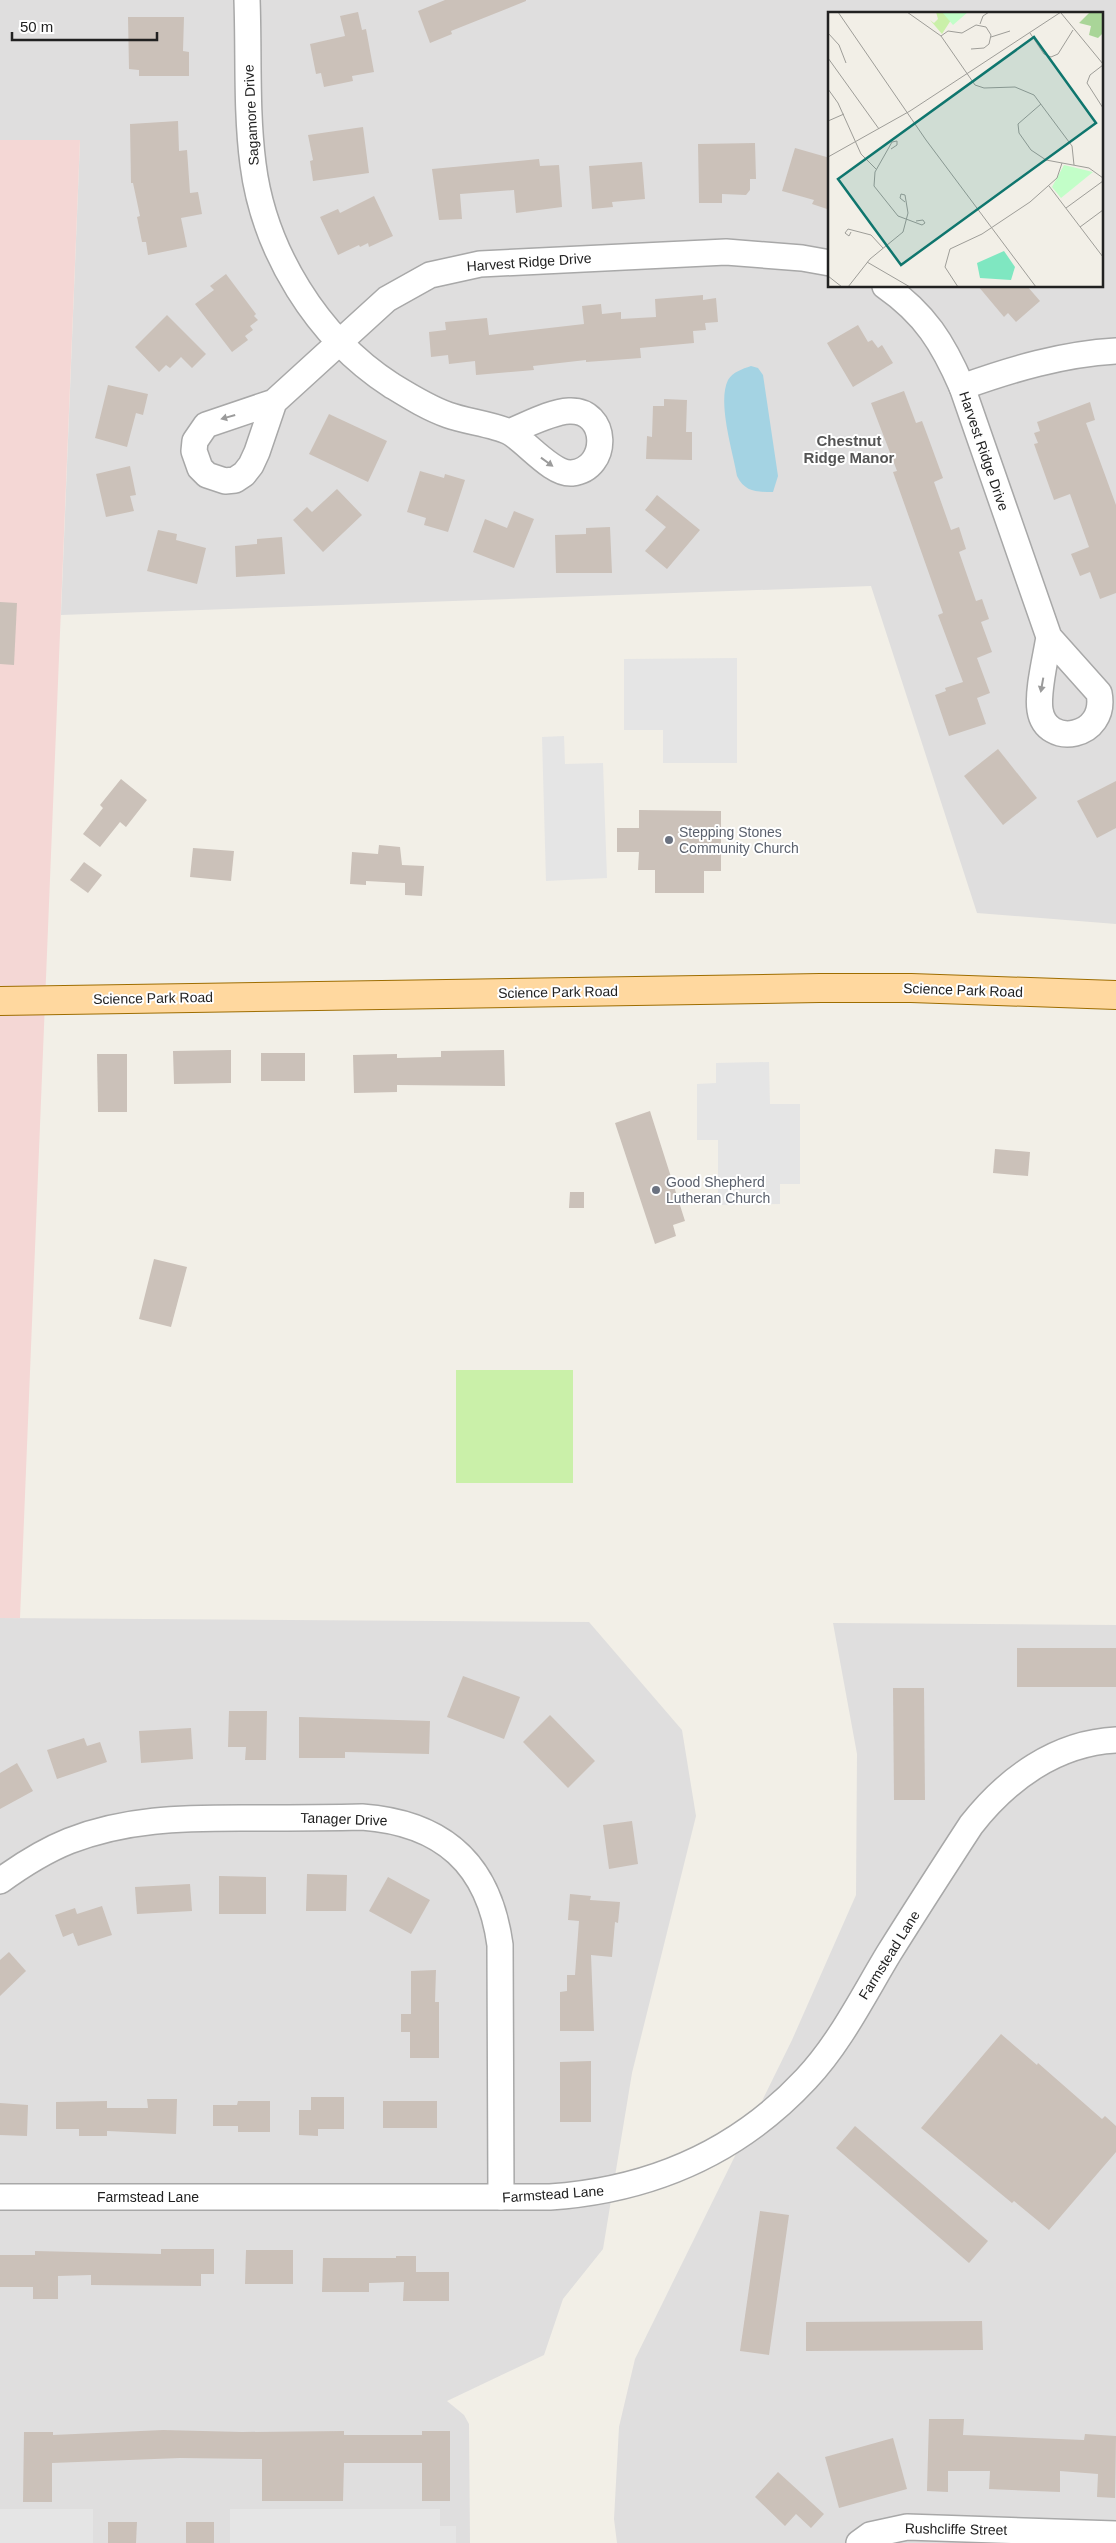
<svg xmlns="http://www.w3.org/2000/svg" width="1116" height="2543" viewBox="0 0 1116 2543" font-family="Helvetica,sans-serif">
	<rect width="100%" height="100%" fill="#f2efe7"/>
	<g fill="#dfdede" fill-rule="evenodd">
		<path d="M0,0H1116V924L977,913L871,586L61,615L80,141L0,140ZM830,14H1102V286H830Z"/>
		<path d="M0,1618L589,1622L682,1730L696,1816L632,2073L603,2249L563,2299L544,2355L447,2401L464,2415L469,2424L470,2543H0Z"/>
		<path d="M833,1623L1116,1625V2543H617L614,2519L619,2427L635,2359L792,2040L856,1895L857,1754Z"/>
	</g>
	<path fill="#f4d7d5" d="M0,140H80L20,1618H0Z"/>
	<rect fill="#caf0a9" x="456" y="1370" width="117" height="113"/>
	<g fill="#e5e5e5">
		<path d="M737,658V763H663V730H624V659Z"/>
		<path d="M564,736L565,764L603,763L607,878L546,881L542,737Z"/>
		<path d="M769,1062L770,1104H800V1184H780V1204L718,1205V1140H697V1084L716,1083V1063Z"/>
		<rect x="0" y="2509" width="93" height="34"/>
		<path d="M230,2509H440V2526H456V2543H230Z"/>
	</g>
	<path fill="#a4d3e3" d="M751,366L758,368L763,375L778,476L773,492C756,492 745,492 737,476C733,452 717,402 728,380C733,372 742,369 751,366Z"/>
	<g fill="#cbc1b9">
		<path d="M445,0H526V1L451,31L452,34L430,43L418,11Z"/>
		<path d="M358,12L362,30L366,29L374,72L352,76L353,81L324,87L321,73L316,74L310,44L345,36L340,16Z"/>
		<path d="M128,17H184L183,51L189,52V76H139V70L129,69Z"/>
		<path d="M178,121L179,151L187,150L190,193L198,192L202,214L181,218L187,247L148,255L146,242H142L137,217L140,216L133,183H131L130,124Z"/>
		<path d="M363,127L369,173L313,181L310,161L313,160L308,135Z"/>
		<path d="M755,143L756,179H750V190L746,195L722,194V203H699L698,144Z"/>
		<path d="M795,148L830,158V210L812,204L814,200L782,191Z"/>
		<path d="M539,159L540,166L559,165L562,207L516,213L514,190L460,194L462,219L439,220L432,169Z"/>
		<path d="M642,162L645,199L612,202L613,207L592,209L589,166Z"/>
		<path d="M374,196L393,236L369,247L368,243L360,247L359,245L338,255L320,217L338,209L340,213Z"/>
		<path d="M226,274L256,314L254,316L258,320L250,326L253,330L245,336L248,340L232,352L195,304L214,290L210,286Z"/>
		<path d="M978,286H1027L1040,301L1016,322L1008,313L1004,317Z"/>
		<path d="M703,295V300L716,298L718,322L705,323L706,330L693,331L694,343L640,348L641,358L586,362V360L533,366L534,370L476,375L475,361L449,364L448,355L431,357L429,332L446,330L445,322L487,318L489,335L584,324L582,306L601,304L602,314L621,312V319L656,317L655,299Z"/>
		<path d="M167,315L206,354L192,368L181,357L170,368L166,365L159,372L135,347Z"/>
		<path d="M858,325L868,342L872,340L878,348L882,345L893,363L853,387L827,343Z"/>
		<path d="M108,385L148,394L143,415L136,413L127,447L95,438Z"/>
		<path d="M904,391L916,423L922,421L928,437L943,478L934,482L951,530L959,527L966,549L959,552L976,601L982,599L989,619L981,622L992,652L977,658L990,693L977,698L986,724L949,736L935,695L946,691L945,688L963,682L938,615L943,613L893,472L897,471L871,403Z"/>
		<path d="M664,399L687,400L686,432H692V460L646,459L647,436L652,437L653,406H664Z"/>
		<path d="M1090,402L1095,420L1086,423L1116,505V593L1100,599L1090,572L1080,576L1071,554L1089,547L1070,494L1054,500L1034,444L1038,443L1034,433L1040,431L1037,422Z"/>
		<path d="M329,414L387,441L368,482L309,454Z"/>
		<path d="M130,466L136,495L130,496L134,511L106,517L96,474Z"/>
		<path d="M420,471L444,478L445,474L465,480L448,532L424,525L426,518L407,512Z"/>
		<path d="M337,489L362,515L323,552L293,520L307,507L312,512Z"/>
		<path d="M657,495L700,530L667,569L645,551L666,527L645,510Z"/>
		<path d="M514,511L534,519L514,568L473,552L485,519L507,528Z"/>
		<path d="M610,527L612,573H556L555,535L586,534V528Z"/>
		<path d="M158,530L177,534L176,540L206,548L197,584L147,571Z"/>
		<path d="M282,537L285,574L236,577L235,546L257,544V539Z"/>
		<path d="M0,602L17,603L14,665L0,664Z"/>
		<path d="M998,749L1037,798L1003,825L964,776Z"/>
		<path d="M121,779L147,800L126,827L120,822L100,847L83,834L103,808L100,805Z"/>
		<path d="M1116,781V828L1097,838L1077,801Z"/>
		<path d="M639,810L721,811V871H704V893H655V870H638L639,852H617V828H639Z"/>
		<path d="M379,845L400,847L402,865L424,866L422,896L405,895V883L366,881V885L350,884L352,852L378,854Z"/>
		<path d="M193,848L234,851L231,881L190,877Z"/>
		<path d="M84,862L102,875L88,893L70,880Z"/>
		<path d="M231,1050V1083L174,1084L173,1051Z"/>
		<path d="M504,1050L505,1086L397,1085V1092L354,1093L353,1055L397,1054V1058L441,1057V1051Z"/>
		<rect x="261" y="1053" width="44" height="28"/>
		<path d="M97,1054H127V1112H98Z"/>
		<path d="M650,1111L685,1221L673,1225L676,1236L655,1244L615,1123Z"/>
		<path d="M995,1149L1030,1152L1028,1176L993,1173Z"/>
		<path d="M570,1192H584V1208H569Z"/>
		<path d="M154,1259L187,1267L171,1327L139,1319Z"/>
		<rect x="1017" y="1648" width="99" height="39"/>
		<path d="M463,1676L520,1697L504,1739L447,1717Z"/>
		<path d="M893,1688H924L925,1800H894Z"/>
		<path d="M229,1711H267L266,1760H245L246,1747H228Z"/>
		<path d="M550,1715L595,1761L568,1788L523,1742Z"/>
		<path d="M299,1717L430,1721L429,1754L345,1752V1758H299Z"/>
		<path d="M191,1728L193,1759L141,1763L139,1731Z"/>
		<path d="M84,1738L87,1746L100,1742L107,1762L57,1779L47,1750Z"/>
		<path d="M17,1763L33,1791L0,1809V1773Z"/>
		<path d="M632,1821L638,1864L609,1869L603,1825Z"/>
		<path d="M307,1874L347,1875L346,1911H306Z"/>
		<path d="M219,1876L266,1877V1914H219Z"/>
		<path d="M388,1877L430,1900L411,1934L369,1911Z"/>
		<path d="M190,1884L192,1911L137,1914L135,1887Z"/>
		<path d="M570,1894L591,1896L590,1900L620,1902L618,1923L615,1922L612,1957L591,1955L594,2031H560V1992L567,1991V1975H575L579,1921L568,1920Z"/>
		<path d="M102,1906L112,1935L78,1946L73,1933L63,1937L55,1915L75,1908L77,1914Z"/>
		<path d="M9,1952L26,1971L0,1996V1960Z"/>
		<path d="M436,1970L435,2002H439V2058H410V2032H401V2014H411V1971Z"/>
		<path d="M1001,2034L1037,2065L1038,2063L1102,2119L1105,2116L1116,2126V2152L1049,2230L1014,2201L1012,2203L921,2128Z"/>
		<path d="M591,2061V2122H560V2062Z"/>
		<path d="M311,2097H344V2129H318V2136L299,2135V2110H311Z"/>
		<path d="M147,2099H177L176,2134L107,2131V2136H79V2129H56V2102L107,2101V2108H148Z"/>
		<path d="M238,2101H270V2132H238V2126H213V2105H237Z"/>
		<rect x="383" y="2101" width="54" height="27"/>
		<path d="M0,2103L28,2105L27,2136L0,2135Z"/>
		<path d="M855,2126L988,2241L969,2263L836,2148Z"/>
		<path d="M760,2211L789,2215L769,2355L740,2351Z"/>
		<path d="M161,2249H214V2274H201V2286L91,2285V2275L58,2276V2299H33V2287H0V2255H35V2251L161,2254Z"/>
		<path d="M246,2250H293V2284H245Z"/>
		<path d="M396,2256H416V2272H449V2301H403L404,2282L369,2283V2292H322L323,2258H396Z"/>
		<path d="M982,2321L983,2350L806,2351V2322Z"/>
		<path d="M929,2419H964L963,2435L1084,2440L1085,2434L1116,2436L1115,2498L1097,2497L1098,2474L1060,2471V2492L989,2489L990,2471H948V2492L927,2491Z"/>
		<path d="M163,2430L242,2432L344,2431V2435H422V2431H450V2501H422V2463H344L343,2501H262V2459L180,2458L52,2463V2502H23L24,2432H53V2435Z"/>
		<path d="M893,2438L907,2489L839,2508L825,2457Z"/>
		<path d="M778,2472L824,2514L811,2528L796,2514L785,2526L755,2497Z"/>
		<path d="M108,2522H137L136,2543H108Z"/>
		<rect x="186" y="2522" width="28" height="21"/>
	</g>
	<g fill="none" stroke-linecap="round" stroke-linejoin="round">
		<g stroke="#a8a8a8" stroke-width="28">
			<g id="minor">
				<path d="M247,0C249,55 246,110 253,164C264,251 317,337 391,385C409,396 428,408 448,415C464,421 496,425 509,432C526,441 552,475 572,473C610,469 609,409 569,411C550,412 527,425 509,432"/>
				<path d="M885,286C925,314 943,343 962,387L1049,637L1099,693C1108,738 1046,749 1040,710C1037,692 1046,656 1049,637"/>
				<path d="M962,387C1012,369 1063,354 1116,351"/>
				<path d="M274,402L206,425L195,441L194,451L200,468L207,475L225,481L235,480L244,474L251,465L257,452L274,402L387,299L430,275L480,264L726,252L802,258L830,263"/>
				<path d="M0,1881C22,1865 44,1851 69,1841C125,1819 181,1818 241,1818C281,1818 322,1818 362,1817C443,1823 489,1864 500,1945L501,2197"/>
				<path d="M0,2197H550C650,2190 737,2153 806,2079C840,2043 863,1996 889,1953C916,1910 943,1868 971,1825C1007,1779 1056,1743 1116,1740"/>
				<path d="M859,2543L870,2535L907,2527L1116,2534"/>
			</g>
		</g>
		<g stroke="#9e6d00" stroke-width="30">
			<path id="major" d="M0,1001L820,988H911L1116,995"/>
		</g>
		<use href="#minor" stroke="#fff" stroke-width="25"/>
		<use href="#major" stroke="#ffd89f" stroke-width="28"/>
	</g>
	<defs><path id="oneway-solid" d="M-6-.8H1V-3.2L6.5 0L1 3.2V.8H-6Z" transform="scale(1.25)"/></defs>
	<g fill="#9b9b9b">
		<use href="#oneway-solid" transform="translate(228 417) rotate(164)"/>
		<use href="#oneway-solid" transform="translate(547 462) rotate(36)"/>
		<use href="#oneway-solid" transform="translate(1042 685) rotate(100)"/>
	</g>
	<g fill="#6b7280" stroke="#fff" stroke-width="2">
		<circle cx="669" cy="840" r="5"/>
		<circle cx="656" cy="1190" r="5"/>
	</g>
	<g text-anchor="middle" stroke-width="4" stroke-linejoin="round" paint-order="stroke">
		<g font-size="14" fill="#212121" stroke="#fff">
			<text transform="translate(251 115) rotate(-93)" y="5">Sagamore Drive</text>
			<text transform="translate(529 262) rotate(-4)" y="5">Harvest Ridge Drive</text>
			<text transform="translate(984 451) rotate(71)" y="5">Harvest Ridge Drive</text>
			<text transform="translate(963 990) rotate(2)" y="5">Science Park Road</text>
			<text transform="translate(558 992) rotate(-1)" y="5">Science Park Road</text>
			<text transform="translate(153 998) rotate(-1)" y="5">Science Park Road</text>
			<text transform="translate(344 1819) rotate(2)" y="5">Tanager Drive</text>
			<text transform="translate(889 1955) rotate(-58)" y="5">Farmstead Lane</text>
			<text transform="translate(553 2194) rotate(-4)" y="5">Farmstead Lane</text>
			<text x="148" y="2202">Farmstead Lane</text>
			<text transform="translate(956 2529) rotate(1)" y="5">Rushcliffe Street</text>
		</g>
		<g font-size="14" fill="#5b616d" stroke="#fff" text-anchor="start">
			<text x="679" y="837">Stepping Stones<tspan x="679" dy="16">Community Church</tspan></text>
			<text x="666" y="1187">Good Shepherd<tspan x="666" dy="16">Lutheran Church</tspan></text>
		</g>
		<g font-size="15" font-weight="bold" fill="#545454" stroke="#fff">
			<text x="849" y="446">Chestnut<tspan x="849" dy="17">Ridge Manor</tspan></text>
		</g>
	</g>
	<g transform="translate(828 12)">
		<rect width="275" height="275" fill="#f2efe7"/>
		<path d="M108,0H115L123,8L114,22L102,8L106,11L110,7Z" fill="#caf0a9"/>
		<path d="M262,0H275V21L270,26L261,23L263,14L251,11Z" fill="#a9d598"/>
		<path d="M114,0H140L125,13ZM236,153L265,160L233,186L224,175Z" fill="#c2fec8"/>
		<path d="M176,239L187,255L183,268L152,266L149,251Z" fill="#7fe7c1"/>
		<path fill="none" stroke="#9e9d98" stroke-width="1" d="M10,0L98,128L208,275M79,0L113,24L147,73L156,76L187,75L206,83L244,134L246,153M233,1L275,52M152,12L155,4L161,0M0,21L11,33L18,51M202,21L216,42L223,45L230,42L245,18M113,24L120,19L134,21L148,13L158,15L163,23L161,32L156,36L143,37M163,25L182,19M0,46L51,117M275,53L262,63L259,71L275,96M0,77L10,91L33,142L48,157M213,92L190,112L191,121L203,138L218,148L261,156L275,166M0,109L16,102M63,137L69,133V129L64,130L47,160L46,174L70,204L94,213L97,211L95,208L88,209M0,145L82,99L233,0M221,174L275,245M238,196L275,169M252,215L275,198M23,220L21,224L17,221L20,217L43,223L55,236M39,250L82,275M0,264L14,275M20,275L42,247L75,220L80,201L77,183L73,182L72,186L77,190M130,275L117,255L122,237L154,222L202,190L229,166L234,151"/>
		<path fill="#0f766e" fill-opacity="0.15" stroke="#0f766e" stroke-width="2.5" d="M206,25L268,111L73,253L10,167Z"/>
		<rect width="275" height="275" fill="none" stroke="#212121" stroke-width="2.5"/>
	</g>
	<path d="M12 32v8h145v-8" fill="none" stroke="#212121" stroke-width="2.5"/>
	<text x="20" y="32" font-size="15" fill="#212121" stroke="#ffffff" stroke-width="4" paint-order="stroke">50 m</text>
</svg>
